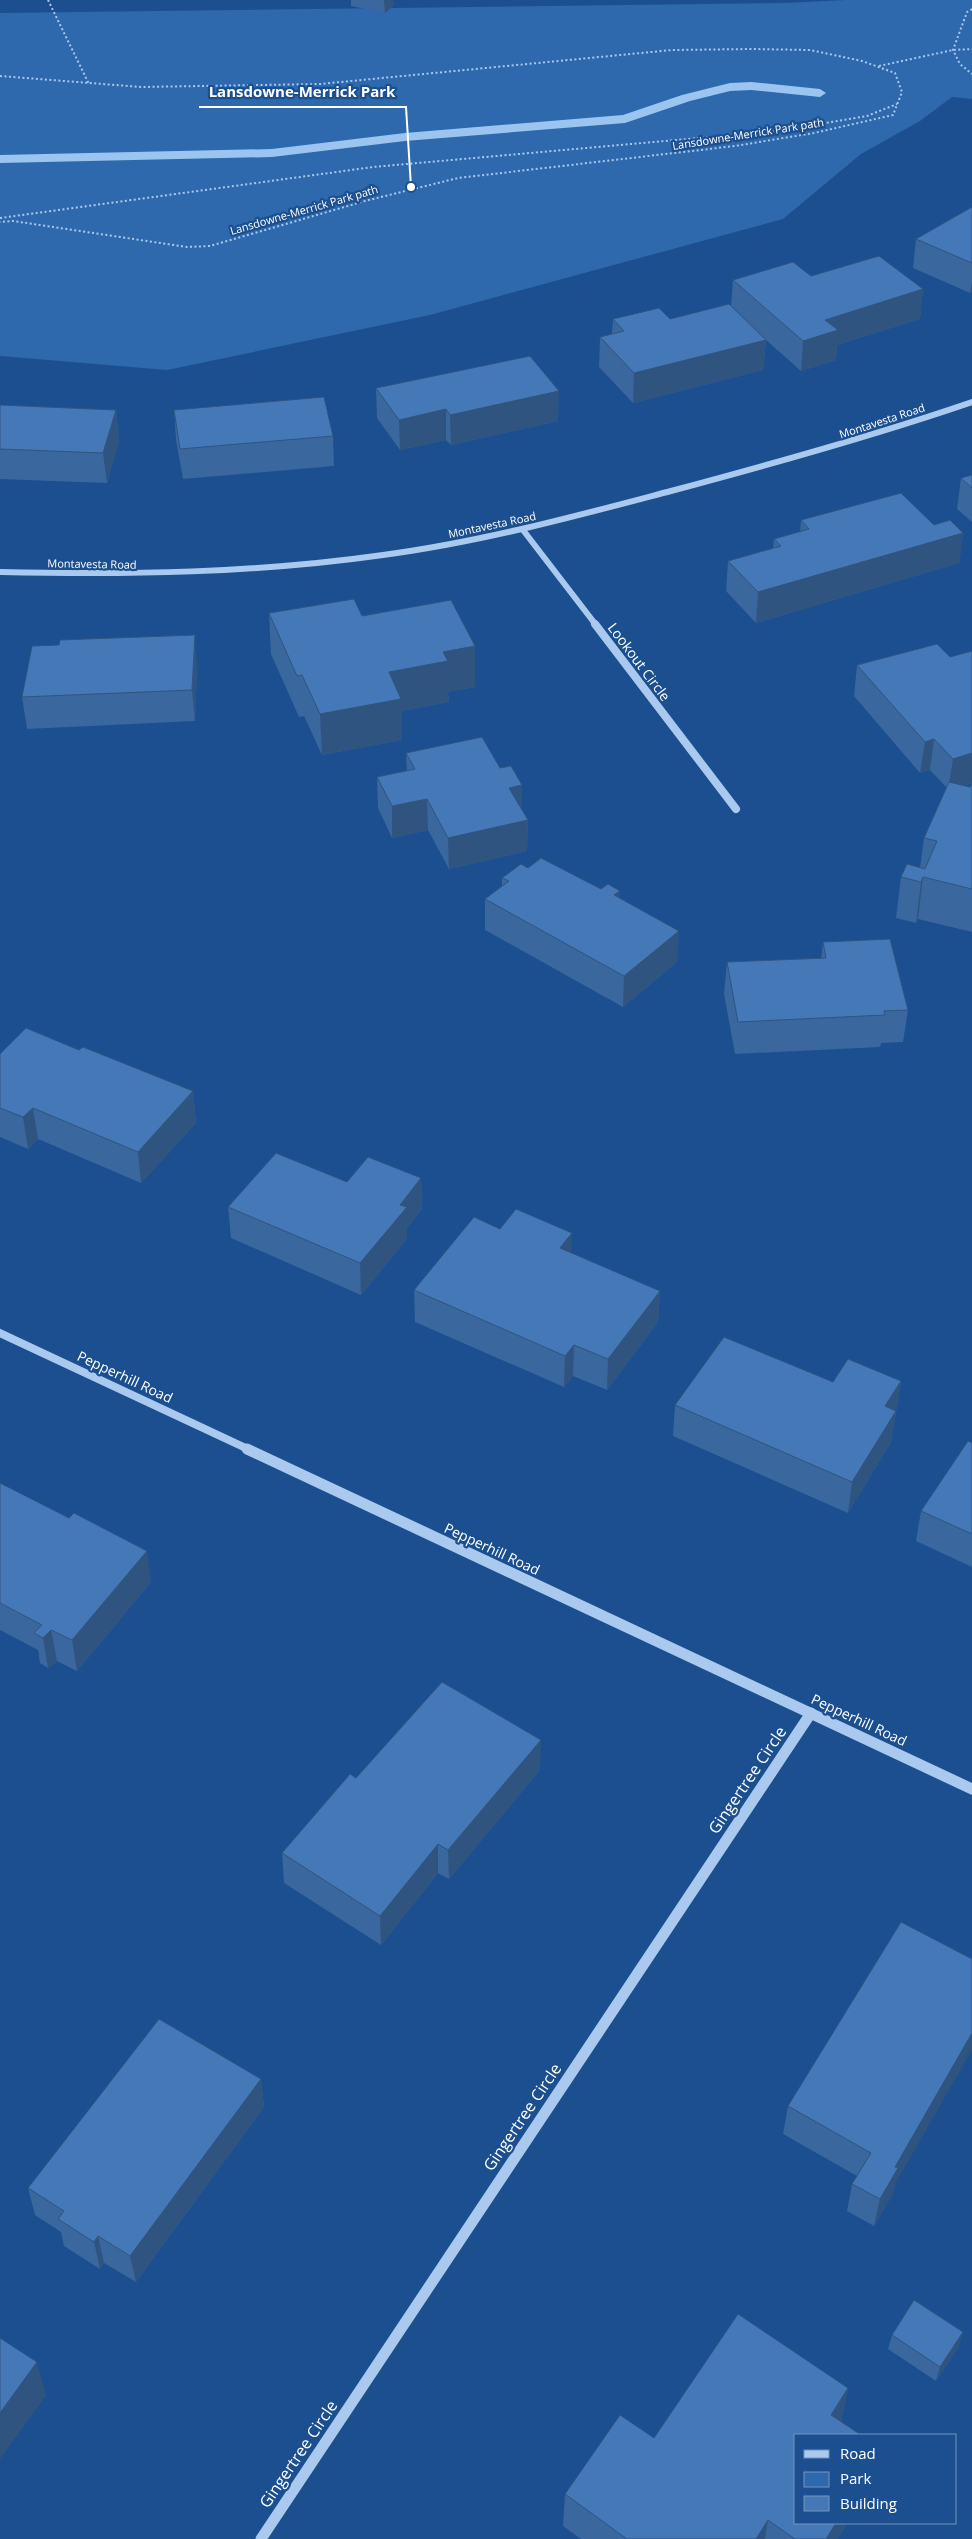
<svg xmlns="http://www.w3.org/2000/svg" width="972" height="2539" viewBox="0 0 972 2539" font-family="'Open Sans',sans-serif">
	<rect width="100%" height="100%" fill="#1b4f8f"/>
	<path fill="#2e69ad" d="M846,0H972V99L952,97L920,121L861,154L783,219L430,315L167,370L0,356V13L786,3Z"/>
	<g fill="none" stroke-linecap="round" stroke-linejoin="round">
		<path fill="#9cc4f0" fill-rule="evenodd" d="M751,82L820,89L826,93L820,97L751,90L730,91L690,101L625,123L405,141L272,157L0,163V155L272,149L405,133L623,115L682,95L730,83Z"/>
		<g stroke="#a9c9ee" stroke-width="2" stroke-dasharray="2 2.5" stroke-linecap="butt">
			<path d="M48,0L89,84"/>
			<path d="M972,9L967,12L953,50L960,64L972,74"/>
			<path d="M879,66L953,50L972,49"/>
			<path d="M0,76L141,87L320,84L672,50L752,49L810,50L862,61L895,73L902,92L893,115L814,133L735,146L458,178L365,201L210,246L187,247L13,221L0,222"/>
			<path d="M0,218L373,167L777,131L867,116L897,104"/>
		</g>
		<g stroke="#a9c9ee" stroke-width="6">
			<path d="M523,530L596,625"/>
			<path d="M0,572C128,575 256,573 383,555C481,542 576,516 671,491C772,464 873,436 972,402"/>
		</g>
		<g stroke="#a9c9ee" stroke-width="8">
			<path d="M595,624L736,809"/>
			<path d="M0,1333L250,1450"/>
		</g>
		<g stroke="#a9c9ee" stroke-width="11">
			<path d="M247,1449L972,1789"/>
			<path d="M261,2539L811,1713"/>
		</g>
	</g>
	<g fill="#3a679d">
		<path d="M351,0H393L394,5L385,13L351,6Z"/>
		<path d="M972,207V292L970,293L913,268L916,239Z"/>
		<path d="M811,276L923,289L920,319L837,345L836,360L801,371L766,340L763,370L633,403L599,367L600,337L612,334L613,319H670L731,306L733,280Z"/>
		<path d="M376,388L558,421L451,445L446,440L400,450L377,418Z"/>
		<path d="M0,405L116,410L119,440L107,483L0,479Z"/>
		<path d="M174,410L333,436L334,466L183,479L176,440Z"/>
		<path d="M972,475V522L957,509L961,478Z"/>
		<path d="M801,520L934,525L963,533L959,563L756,623L726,591L728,561L773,548L774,539L800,532Z"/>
		<path d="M269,613L362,616L475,687L448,692L449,702L402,711V740L322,755L304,716L299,717L271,654Z"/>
		<path d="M937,644L972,783L963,786L970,787L972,784V932L918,919L916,923L896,918L901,877L920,868L924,838L947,788L930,770L920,773L854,696L857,665Z"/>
		<path d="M59,645L197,666L195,721L27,729L22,697Z"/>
		<path d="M406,753L500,768L522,785V810L528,820L527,851L449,869L428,830L392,838L378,808L377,777L407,771Z"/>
		<path d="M528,868L601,889L677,962L623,1007L485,930V899L502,886V878Z"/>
		<path d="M823,942L908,1010L903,1042L881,1043L880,1047L735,1054L724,994L727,962L821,959Z"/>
		<path d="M79,1050L193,1091L196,1123L141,1183L38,1139L28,1149L0,1137V1054Z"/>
		<path d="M421,1178L422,1209L407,1228V1239L361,1295L231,1238L228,1207L347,1182Z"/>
		<path d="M500,1229L571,1253L660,1291L658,1322L607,1390L573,1376L564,1387L415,1322L414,1290Z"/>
		<path d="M901,1381L891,1442L848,1513L673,1436L675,1405L833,1382Z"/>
		<path d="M972,1443V1567L916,1541L921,1511Z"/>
		<path d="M0,1483L151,1582L77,1671L57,1661L48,1668L40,1663L38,1650L0,1630Z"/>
		<path d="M540,1770L449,1879L438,1873L381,1945L284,1883L282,1853L356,1778Z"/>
		<path d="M901,1922L895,2184L892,2195L874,2226L847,2211L852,2184L857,2176L783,2134L788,2106Z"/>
		<path d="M261,2079L264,2107L136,2282L104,2263L100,2269L64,2246L61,2232L35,2215L28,2188Z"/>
		<path d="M892,2335L959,2346L936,2381L888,2349Z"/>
		<path d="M848,2388L841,2422L838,2539H581L563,2526L565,2494L654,2438Z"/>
	</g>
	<g fill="#305480">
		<path d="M384,0H393L394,5L385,13Z"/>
		<path d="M972,281V292L970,293Z"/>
		<path d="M923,289L920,319L837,345L836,360L801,371L803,341L825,320Z"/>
		<path d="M766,340L763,370L633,403L634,373Z"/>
		<path d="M559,391L558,421L451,445L450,415Z"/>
		<path d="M446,409V440L400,450L399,420Z"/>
		<path d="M116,410L119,440L107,483L103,453Z"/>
		<path d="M963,533L959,563L756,623L758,592Z"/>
		<path d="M195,635L197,666L195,721L192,690Z"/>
		<path d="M475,646V687L448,692L449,702L402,711V740L322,755L320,714L389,672L443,652Z"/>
		<path d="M934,739L930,770L920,773L925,742Z"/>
		<path d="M972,753V783L948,790L953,759Z"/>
		<path d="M522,785V817L509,788Z"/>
		<path d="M427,799L428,830L392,838V806Z"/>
		<path d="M528,820L527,851L449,869L448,838Z"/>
		<path d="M923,877L918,919L916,923L921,882Z"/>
		<path d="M620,891L618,922L614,895Z"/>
		<path d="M679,931L677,962L623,1007L624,976Z"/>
		<path d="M193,1091L196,1123L141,1183L138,1152Z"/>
		<path d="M33,1108L38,1139L28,1149L23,1117Z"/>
		<path d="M421,1178L422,1209L407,1228V1239L361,1295L360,1263L400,1205Z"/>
		<path d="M572,1233L571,1264L560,1248Z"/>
		<path d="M660,1291L658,1322L607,1390L608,1359Z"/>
		<path d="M574,1345L573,1376L564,1387L565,1356Z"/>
		<path d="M901,1381L891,1442L848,1513L852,1482L885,1406Z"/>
		<path d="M147,1551L151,1582L77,1671L72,1640Z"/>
		<path d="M51,1630L57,1661L48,1668L43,1638Z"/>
		<path d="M541,1740L540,1770L449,1879L448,1850Z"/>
		<path d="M438,1844V1873L381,1945L380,1916Z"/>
		<path d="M972,2033V2050L895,2184L892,2195L874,2226L880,2199L895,2167Z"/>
		<path d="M261,2079L264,2107L136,2282L130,2256Z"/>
		<path d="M98,2236L104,2263L100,2269L94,2242Z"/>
		<path d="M963,2332L959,2346L936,2381L940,2367Z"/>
		<path d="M37,2362L46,2396L0,2459V2413Z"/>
		<path d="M848,2388L841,2422L831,2415Z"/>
		<path d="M768,2520L765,2539H756Z"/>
		<path d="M836,2523H848L838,2539H826Z"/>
	</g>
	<g fill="#4478b7" stroke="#305480">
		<path d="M972,207V263L916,239Z"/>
		<path d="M879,256L923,289L825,320L838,330L803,341L733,280L793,262L811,276Z"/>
		<path d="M729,304L766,340L634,373L600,337L624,331L613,319L659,308L670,319Z"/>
		<path d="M530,356L559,391L450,415L446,409L399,420L376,388Z"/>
		<path d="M324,397L333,436L180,449L174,410Z"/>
		<path d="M0,405L116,410L103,453L0,449Z"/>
		<path d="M972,475V488L961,478Z"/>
		<path d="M901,493L934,525L950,520L963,533L758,592L728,561L781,546L774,539L809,529L801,520Z"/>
		<path d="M354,599L362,616L451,600L475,646L443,652L448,661L389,672L401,699L320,714L302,675L297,676L269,613Z"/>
		<path d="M195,635L192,690L22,697L32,646L59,645L60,640Z"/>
		<path d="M937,644L950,657L972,651V753L953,759L934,739L925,742L857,665Z"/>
		<path d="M482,737L500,768L511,766L522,785L509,788L528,820L448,838L427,799L392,806L377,777L415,769L406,753Z"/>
		<path d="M949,782L970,787L972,784V889L923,877L921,882L901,877L907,864L925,869L937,841L924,838Z"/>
		<path d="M541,858L601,889L608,884L620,891L614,895L679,931L624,976L485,899L509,881L502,878L521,864L528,868Z"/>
		<path d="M890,939L908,1010L884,1011L885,1015L738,1022L727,962L826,958L823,942Z"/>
		<path d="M26,1028L79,1050L83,1047L193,1091L138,1152L33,1108L23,1117L0,1108V1054Z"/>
		<path d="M276,1153L347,1182L368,1157L421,1178L400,1205L407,1207L360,1263L228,1207Z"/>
		<path d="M516,1209L572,1233L560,1248L660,1291L608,1359L574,1345L565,1356L414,1290L474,1217L500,1229Z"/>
		<path d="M724,1337L833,1382L848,1359L901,1381L885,1406L896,1411L852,1482L675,1405Z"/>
		<path d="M968,1441L972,1443V1534L921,1511Z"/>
		<path d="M0,1483L69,1518L74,1513L147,1551L72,1640L51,1630L43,1638L34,1633L42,1625L0,1603Z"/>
		<path d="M442,1682L541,1740L448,1850L438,1844L380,1916L282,1853L350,1774L356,1778Z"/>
		<path d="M901,1922L972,1959V2033L895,2167L898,2168L880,2199L852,2184L871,2153L788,2106Z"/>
		<path d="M159,2019L261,2079L130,2256L98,2236L94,2242L58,2219L64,2211L28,2188Z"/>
		<path d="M914,2300L963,2332L940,2367L892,2335Z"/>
		<path d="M738,2314L848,2388L831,2415L861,2435H796V2523H836L826,2539H795L768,2520L756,2539H627L565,2494L620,2415L654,2438Z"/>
		<path d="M0,2338L37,2362L0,2413Z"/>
	</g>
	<g text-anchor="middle" stroke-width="4.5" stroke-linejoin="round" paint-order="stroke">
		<g font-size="11" fill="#fff" stroke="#1b4f8f">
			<text transform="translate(748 134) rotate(-9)" y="4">Lansdowne-Merrick Park path</text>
			<text transform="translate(304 210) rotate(-16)" y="4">Lansdowne-Merrick Park path</text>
			<text transform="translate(882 421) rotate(-18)" y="4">Montavesta Road</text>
			<text transform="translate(492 525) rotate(-12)" y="4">Montavesta Road</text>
			<text transform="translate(92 564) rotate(1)" y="4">Montavesta Road</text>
		</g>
		<g font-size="14" fill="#fff" stroke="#1b4f8f">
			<text transform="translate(639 662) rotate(53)" y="5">Lookout Circle</text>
			<text transform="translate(125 1377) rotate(25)" y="5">Pepperhill Road</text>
			<text transform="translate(492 1549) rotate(25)" y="5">Pepperhill Road</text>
			<text transform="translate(859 1720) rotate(25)" y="5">Pepperhill Road</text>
		</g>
		<g font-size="16" fill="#fff" stroke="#1b4f8f">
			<text transform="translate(747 1780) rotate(-56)" y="6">Gingertree Circle</text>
			<text transform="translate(522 2117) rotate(-56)" y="6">Gingertree Circle</text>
			<text transform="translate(298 2454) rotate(-56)" y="6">Gingertree Circle</text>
		</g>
	</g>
	<path fill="none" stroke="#fff" stroke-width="2" d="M411 187L406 107H199"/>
	<circle fill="#fff" stroke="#1b4f8f" stroke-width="2" cx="411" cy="187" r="5"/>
	<g font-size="15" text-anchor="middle" font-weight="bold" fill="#fff" stroke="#1b4f8f" stroke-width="4.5" stroke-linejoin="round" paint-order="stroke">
		<text x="302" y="97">Lansdowne-Merrick Park</text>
	</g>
	<rect x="794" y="2434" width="162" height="90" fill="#1b4f8f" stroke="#7695bc"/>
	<rect x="804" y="2450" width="25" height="8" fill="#a9c9ee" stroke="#7695bc"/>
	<text x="840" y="2459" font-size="15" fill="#ffffff">Road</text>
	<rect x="804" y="2472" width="25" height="15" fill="#2e69ad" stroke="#7695bc"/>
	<text x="840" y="2484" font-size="15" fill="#ffffff">Park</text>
	<rect x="804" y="2496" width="25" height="15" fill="#4478b7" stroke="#7695bc"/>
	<text x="840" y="2509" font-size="15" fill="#ffffff">Building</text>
</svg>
